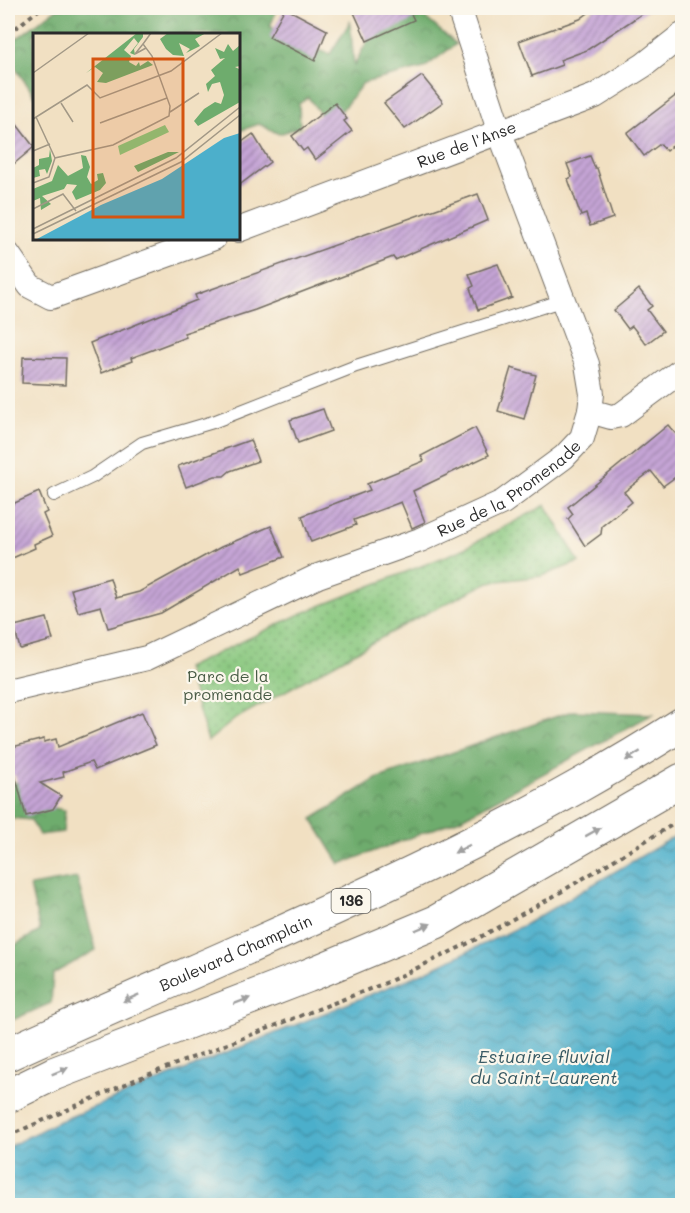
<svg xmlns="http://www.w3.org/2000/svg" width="690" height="1213" viewBox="0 0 690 1213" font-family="Mali,sans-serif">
	<defs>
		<pattern id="grass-dots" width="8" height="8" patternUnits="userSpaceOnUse" patternTransform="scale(1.5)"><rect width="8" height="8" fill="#88c77e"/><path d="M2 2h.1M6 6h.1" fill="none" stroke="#6fa267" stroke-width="1.8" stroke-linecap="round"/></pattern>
		<pattern id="forest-crowns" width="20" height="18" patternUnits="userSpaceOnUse" patternTransform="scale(1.5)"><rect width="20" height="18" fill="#6eac6d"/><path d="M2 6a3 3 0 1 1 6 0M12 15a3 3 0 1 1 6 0" fill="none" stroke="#5b8c5a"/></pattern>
		<pattern id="water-waves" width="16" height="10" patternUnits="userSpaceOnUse" patternTransform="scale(1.5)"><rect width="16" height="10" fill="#4cafcb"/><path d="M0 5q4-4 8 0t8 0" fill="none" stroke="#3f8fa5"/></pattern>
		<pattern id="building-hatch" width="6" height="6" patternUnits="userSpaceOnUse" patternTransform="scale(1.5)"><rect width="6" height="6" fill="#c5a4d5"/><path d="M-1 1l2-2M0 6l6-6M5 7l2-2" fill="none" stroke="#a086ad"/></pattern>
	</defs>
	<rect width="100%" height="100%" fill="#fbf7ec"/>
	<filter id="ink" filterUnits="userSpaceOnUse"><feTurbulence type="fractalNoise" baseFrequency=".0167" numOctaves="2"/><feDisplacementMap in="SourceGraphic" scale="12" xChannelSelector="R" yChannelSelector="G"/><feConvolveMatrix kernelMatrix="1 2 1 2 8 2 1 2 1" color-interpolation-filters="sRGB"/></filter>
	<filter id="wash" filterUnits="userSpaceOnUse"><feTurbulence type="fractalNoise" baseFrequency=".008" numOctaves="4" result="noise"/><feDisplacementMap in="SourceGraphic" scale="24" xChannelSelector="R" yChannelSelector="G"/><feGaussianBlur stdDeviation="1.35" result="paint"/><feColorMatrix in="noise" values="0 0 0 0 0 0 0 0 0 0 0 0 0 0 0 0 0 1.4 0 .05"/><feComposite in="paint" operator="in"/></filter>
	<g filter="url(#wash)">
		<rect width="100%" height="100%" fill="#f1e0c2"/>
		<path fill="url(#grass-dots)" stroke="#5a7954" stroke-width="1.5" d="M546,505L579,562L542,576L489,582L415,619L235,719L208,741L186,668L300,614L459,551Z"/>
		<g fill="url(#forest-crowns)" stroke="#4c6c4c" stroke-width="1.5">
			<path d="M58,8H278L270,26L294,42L330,54L350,22L354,65L368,40L391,17L422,15L456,44L424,68L363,83L341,111L321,115L308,97L299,104L300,127L279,134L259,124L239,131L238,34H34V95L12,63L8,66V45Z"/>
			<path d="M572,711L653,714L460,819L340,864L312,819L376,779Z"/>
			<path d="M33,779L43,783L32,804L65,810L63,832L39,835L31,820L11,818L8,813V784Z"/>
			<path d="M77,878L96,950L53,974L51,1003L8,1022V949L40,931L30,886Z"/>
		</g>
		<path fill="url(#water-waves)" stroke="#3c6d7b" stroke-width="1.5" d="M682,832V1205H8V1147L55,1123L418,975L526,924Z"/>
		<g id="blocks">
			<g fill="url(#building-hatch)">
				<path d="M285,8L327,30L315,61L269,37Z"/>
				<path d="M352,8H408L414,20L367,41Z"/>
				<path d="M595,8H651L587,50L560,60L562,65L532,76L519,41L580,19Z"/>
				<path d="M422,76L443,102L405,129L384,103Z"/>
				<path d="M682,91V138L666,151L660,144L644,156L627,133Z"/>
				<path d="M335,103L347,119L344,121L352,131L315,160L307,148L303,151L292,136Z"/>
				<path d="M8,113L34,147L8,169Z"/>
				<path d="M253,134L270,162L238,186V145Z"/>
				<path d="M590,156L595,168H597L613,218L590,226L586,214L581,216L568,179L572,177L567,164Z"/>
				<path d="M478,194L488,220L395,260L393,257L255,310L184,333L186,337L131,358L132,361L101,373L90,343L197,300L195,295Z"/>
				<path d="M498,264L512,298L478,310L470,288L474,286L469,274Z"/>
				<path d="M639,289L652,306L647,310L663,331L646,344L632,326L628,329L614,310Z"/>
				<path d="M23,357L66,358L65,385L22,383Z"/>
				<path d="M511,368L536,375L524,419L498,411Z"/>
				<path d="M323,409L331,431L298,443L290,420Z"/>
				<path d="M668,425L682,441V472L663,486L651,471L624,492L632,502L602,526L601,534L585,546L568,519L573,514L568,507Z"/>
				<path d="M475,428L489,455L413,491L425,522L412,528L401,502L354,520L356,525L311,542L302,516L370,490L367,484L424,461L421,456Z"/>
				<path d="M250,440L258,461L230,471L224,476H215L186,487L178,466Z"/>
				<path d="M39,492L47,512L43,514L52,536L34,544L35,548L8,560V506Z"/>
				<path d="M271,526L284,557L243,573L240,566L161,613L108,628L101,606L78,612L71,589L110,578L116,598L139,592L221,547Z"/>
				<path d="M47,618L53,640L20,649L14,626Z"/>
				<path d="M142,712L156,745L95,770L91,762L63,772L64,777L40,783L61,796L53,809L26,816L15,775L8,777V748L44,739V742L56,739L58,747Z"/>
			</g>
		</g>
	</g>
	<g filter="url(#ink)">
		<use href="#blocks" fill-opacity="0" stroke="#706a60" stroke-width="1.5"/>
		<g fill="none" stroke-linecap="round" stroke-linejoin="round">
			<g stroke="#706a60" stroke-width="14">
				<path id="lane" d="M54,495L92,477L142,443L213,422L356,366L564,300"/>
			</g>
			<g stroke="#706a60" stroke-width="26">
				<g id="street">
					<path id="s1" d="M238,230L595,96L644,65L682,35"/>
					<path d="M8,254L30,286L51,297L214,238"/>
					<path d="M590,411L611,417L621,415L682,370"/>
					<path id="s2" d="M8,691L147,658L318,576L420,540L503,502L564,457L582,438L590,411L592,394L587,364L500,133L459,8"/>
				</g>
			</g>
			<g stroke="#706a60" stroke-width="35">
				<g id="primary">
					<path id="s3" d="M8,1054C235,950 471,860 682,724"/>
					<path d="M8,1096L53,1074L307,976L436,922L682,780"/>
				</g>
			</g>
			<g stroke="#706a60" stroke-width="4" stroke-dasharray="4.5 4.5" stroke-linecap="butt">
				<path d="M8,34L41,8"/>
				<path d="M8,1136L137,1079L388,982L473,941L549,899L682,819"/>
			</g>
			<use href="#lane" stroke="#fff" stroke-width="12"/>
			<use href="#street" stroke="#fff" stroke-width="24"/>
			<use href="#primary" stroke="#fff" stroke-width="33"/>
		</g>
		<defs><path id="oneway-solid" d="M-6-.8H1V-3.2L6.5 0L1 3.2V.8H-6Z" transform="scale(1.5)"/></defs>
		<g fill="#a0a0a0">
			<use href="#oneway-solid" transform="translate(633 756) rotate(148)"/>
			<use href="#oneway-solid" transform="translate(593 832) rotate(-29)"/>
			<use href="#oneway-solid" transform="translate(462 849) rotate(153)"/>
			<use href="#oneway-solid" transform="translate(423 927) rotate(-23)"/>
			<use href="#oneway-solid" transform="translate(131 998) rotate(156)"/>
			<use href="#oneway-solid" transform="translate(242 1001) rotate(-21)"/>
			<use href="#oneway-solid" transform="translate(60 1071) rotate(-22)"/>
		</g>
	</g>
	<g text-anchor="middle" stroke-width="4.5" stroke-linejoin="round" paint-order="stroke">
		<rect fill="#fbf7ec" stroke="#696865" stroke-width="1.5" x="331.5" y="889" width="39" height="24" rx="4.5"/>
		<g font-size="15" font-weight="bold" fill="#2b2b2b">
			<text x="351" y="906">136</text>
		</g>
		<g font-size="16" fill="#2b2b2b" stroke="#fbf7ec">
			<text dy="6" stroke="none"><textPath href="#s1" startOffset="244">Rue de l'Anse</textPath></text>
			<text dy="6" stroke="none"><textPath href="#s2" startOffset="544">Rue de la Promenade</textPath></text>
			<text dy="6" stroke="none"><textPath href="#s3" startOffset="249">Boulevard Champlain</textPath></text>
		</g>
		<g font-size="16" fill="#475a44" stroke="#fbf7ec">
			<text x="228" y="682">Parc de la<tspan x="228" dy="18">promenade</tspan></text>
		</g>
		<g font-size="18" font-style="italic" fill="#375963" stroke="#fbf7ec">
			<text x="544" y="1063">Estuaire fluvial<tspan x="544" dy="21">du Saint-Laurent</tspan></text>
		</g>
	</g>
	<g transform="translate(33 33)">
		<rect width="207" height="207" fill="#f1e0c2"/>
		<path d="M132,92L136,99L87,122L85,113Z" fill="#88c77e"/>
		<path d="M104,0H110V4L101,16L102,22L97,20L105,10L101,5L91,17L98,23L96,29L103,33L106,29L107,33L115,28L120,32L73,50L64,49L70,40L62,34L53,40ZM135,0H173L162,6L167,13L153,20L157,16L146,10L151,23L140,22L133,16L127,6ZM195,11L200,18L207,12V33L202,34L206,36L207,69L165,93L161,88L171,76L182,69L188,71L191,62L187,49L179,51L175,59L173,51L182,43L178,37L192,25L187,26L182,15L191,19ZM17,116L19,128L14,141L12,136L6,137L7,143L0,145V135L6,132V126L16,124ZM135,119H146L105,139L101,133ZM48,122L53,123L57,134L54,144L58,151L65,147L64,141L70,140L73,150L67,157L43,167L39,159L44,152L34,151L31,156L9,163L18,171L8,177L7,165L0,168V156L19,148L25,132L35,143L50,135Z" fill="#6eac6d"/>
		<path d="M207,100V207H2L68,172L129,146L191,105Z" fill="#4cafcb"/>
		<path fill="none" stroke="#a29886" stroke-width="1.5" d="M110,11L102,21L113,15M0,40L56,0M28,70L40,89M137,79L166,60M3,84L22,125M0,86L54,52L67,65L138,38L189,0M67,90L134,65M0,118L17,111M0,150L16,144L22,125L80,112L136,83L137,73L119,23L110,11L118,0M0,176L30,161L43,178M0,196L143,125L207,74M0,201L148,129L207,82"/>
		<path fill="#d5540f" fill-opacity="0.15" stroke="#d5540f" stroke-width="3" d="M60,26H150V184H60Z"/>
		<rect width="207" height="207" fill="none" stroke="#2b2b2b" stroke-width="3"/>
	</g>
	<rect width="690" height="1213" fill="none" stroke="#fbf7ec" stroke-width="30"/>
</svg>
